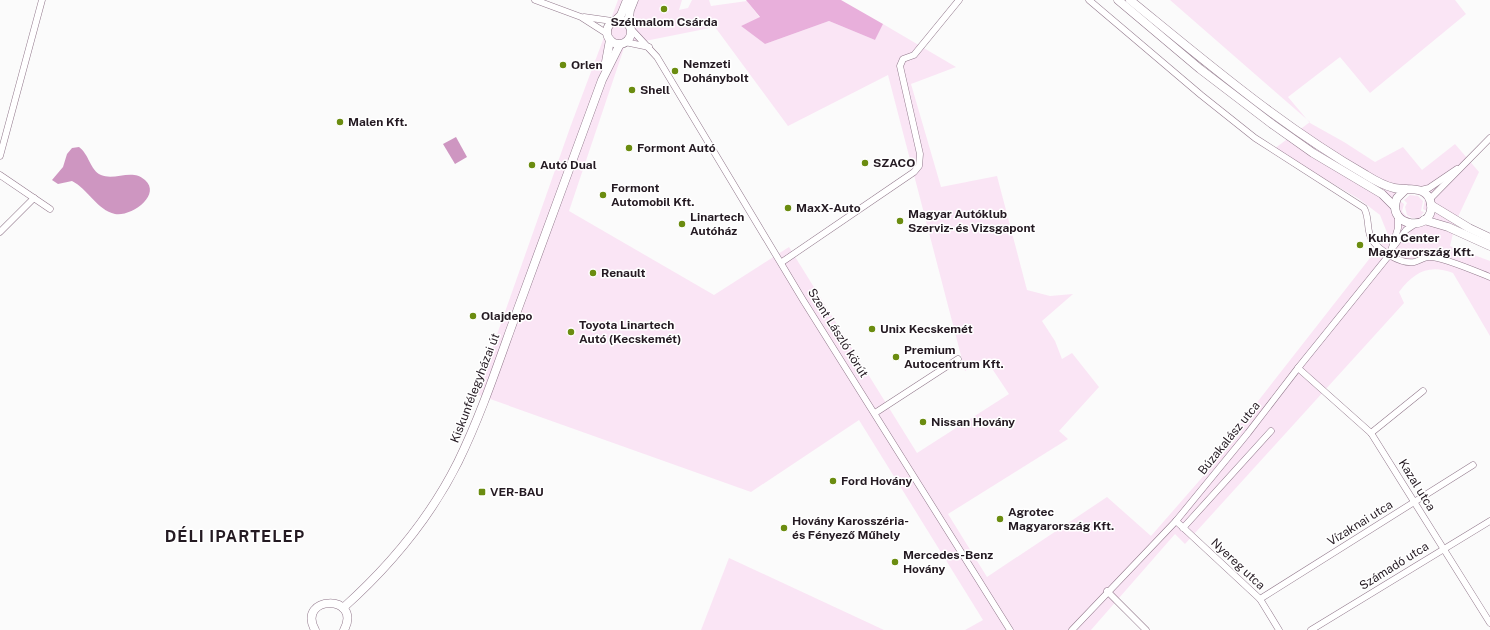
<svg xmlns="http://www.w3.org/2000/svg" width="1490" height="630" viewBox="0 0 1490 630" font-family="'Public Sans',sans-serif">
	<rect width="100%" height="100%" fill="#fbfbfb"/>
	<g fill="#fae5f5" fill-rule="evenodd">
		<path d="M618,0H682L679,10L688,8L692,0H709L711,6L747,1L760,18L741,26L765,44L829,21L875,40L883,24L956,67L911,84L941,187L997,176L1027,290L1050,296L1073,294L1042,321L1055,341L1062,359L1072,353L1099,387L1059,431L1068,439L948,514L987,577L1107,497L1151,536L1241,433L1237,428L1388,235L1380,215L1359,199L1274,149L1310,122L1170,0H1455L1466,14L1370,93L1340,57L1288,97L1310,123L1344,142L1375,162L1403,147L1422,170L1455,144L1479,172L1456,221L1450,246L1490,261V336L1453,273C1429,264 1414,272 1399,292L1404,303L1185,544L1175,534L1091,630H965L983,620L859,420L751,492L476,394L571,125ZM715,27L788,126L888,75L965,371L985,358L1009,394L917,453L789,247L714,295L569,211L625,45ZM1411,193L1420,195L1425,200L1423,209L1427,211C1420,221 1409,222 1402,211L1404,204L1400,201L1405,195Z"/>
		<path d="M1410,195L1418,196L1423,201L1421,211L1424,212L1419,218H1412L1407,215L1405,207L1407,203L1404,200Z"/>
		<path d="M729,558L884,630H701Z"/>
	</g>
	<path fill="#e8afdb" d="M746,0H841L883,24L875,40L829,21L765,44L741,26L760,17Z"/>
	<g fill="#ce96c1">
		<path d="M456,137L467,157L455,164L443,144Z"/>
		<path d="M79,147C89,154 90,170 101,175C115,181 132,168 145,180C162,195 131,217 115,214C97,210 88,189 72,181L58,184L52,180L63,167L67,154L72,148Z"/>
	</g>
	<g fill="none" stroke-linecap="round" stroke-linejoin="round">
		<g stroke="#92798c" stroke-width="7">
			<g id="minor">
				<path d="M535,0L581,17L606,33"/>
				<path d="M1089,0L1201,95L1255,138L1364,208C1370,218 1366,231 1372,240C1380,251 1400,264 1414,262C1419,261 1424,257 1429,257C1441,256 1477,272 1490,277"/>
				<path d="M584,17L612,21"/>
				<path d="M631,29L657,57L803,300L1010,630"/>
				<path d="M625,42L649,47"/>
				<path d="M0,156L42,0"/>
				<path d="M0,175L50,209"/>
				<path d="M1421,190L1429,188L1457,169"/>
				<path d="M1430,199L1490,138"/>
				<path d="M0,232L34,198"/>
				<path d="M1394,246L1406,230L1415,224"/>
				<path d="M782,262L914,172L919,166L920,154L900,66L903,59L914,55L959,0"/>
				<path d="M1298,368L1371,433L1490,623"/>
				<path d="M875,413L958,359"/>
				<path d="M1371,433L1423,391"/>
				<path d="M1176,521L1260,599L1279,630"/>
				<path d="M1183,528L1271,431"/>
				<path d="M1107,591L1146,630"/>
				<path d="M1260,599L1473,465"/>
				<path d="M1072,630L1176,521L1248,433L1298,368L1390,254L1398,228V215"/>
				<path d="M1311,630L1490,521"/>
			</g>
		</g>
		<g stroke="#92798c" stroke-width="9">
			<g id="major">
				<path d="M1118,0L1200,69L1272,124L1313,153L1382,194L1395,207"/>
				<path d="M1130,0C1206,62 1281,126 1366,175C1374,180 1385,186 1394,188C1407,191 1428,184 1431,204C1435,233 1385,228 1397,198L1406,189"/>
				<path d="M617,19L621,15L627,0"/>
				<circle cx="619" cy="32" r="12"/>
				<path d="M628,24L630,10L634,0"/>
				<path d="M605,67L610,40"/>
				<path d="M1431,205L1469,228L1490,238"/>
				<path d="M1424,220L1448,227L1490,246"/>
				<path d="M343,608C390,566 430,518 458,462C484,409 502,351 523,295C549,223 576,152 602,80L620,44"/>
				<path d="M315,630C296,595 363,594 344,630"/>
			</g>
		</g>
		<use href="#minor" stroke="#fff" stroke-width="6"/>
		<use href="#major" stroke="#fff" stroke-width="8"/>
	</g>
	<g fill="#6b8c10" stroke="#fff" stroke-width="1.5">
		<circle cx="664" cy="9" r="4"/>
		<circle cx="563" cy="65" r="4"/>
		<circle cx="675" cy="71" r="4"/>
		<circle cx="632" cy="90" r="4"/>
		<circle cx="340" cy="122" r="4"/>
		<circle cx="629" cy="148" r="4"/>
		<circle cx="865" cy="163" r="4"/>
		<circle cx="532" cy="165" r="4"/>
		<circle cx="603" cy="195" r="4"/>
		<circle cx="788" cy="208" r="4"/>
		<circle cx="900" cy="221" r="4"/>
		<circle cx="682" cy="224" r="4"/>
		<circle cx="1360" cy="245" r="4"/>
		<circle cx="593" cy="273" r="4"/>
		<circle cx="473" cy="316" r="4"/>
		<circle cx="872" cy="329" r="4"/>
		<circle cx="571" cy="332" r="4"/>
		<circle cx="896" cy="357" r="4"/>
		<circle cx="923" cy="422" r="4"/>
		<circle cx="833" cy="481" r="4"/>
		<rect x="478" y="488" width="8" height="8" rx="2"/>
		<circle cx="1000" cy="519" r="4"/>
		<circle cx="784" cy="528" r="4"/>
		<circle cx="895" cy="562" r="4"/>
	</g>
	<g text-anchor="middle" stroke-width="3" stroke-linejoin="round" paint-order="stroke">
		<g font-size="12" font-weight="bold" fill="#241a22" stroke="#fff" text-anchor="start">
			<text x="664" y="26" text-anchor="middle">Szélmalom Csárda</text>
			<text x="683" y="68">Nemzeti<tspan x="683" dy="14">Dohánybolt</tspan></text>
			<text x="571" y="69">Orlen</text>
			<text x="640" y="94">Shell</text>
			<text x="348" y="126">Malen Kft.</text>
			<text x="637" y="152">Formont Autó</text>
			<text x="873" y="167">SZACO</text>
			<text x="540" y="169">Autó Dual</text>
			<text x="611" y="192">Formont<tspan x="611" dy="14">Automobil Kft.</tspan></text>
			<text x="796" y="212">MaxX-Auto</text>
			<text x="908" y="218">Magyar Autóklub<tspan x="908" dy="14">Szerviz- és Vizsgapont</tspan></text>
			<text x="690" y="221">Linartech<tspan x="690" dy="14">Autóház</tspan></text>
			<text x="1368" y="242">Kuhn Center<tspan x="1368" dy="14">Magyarország Kft.</tspan></text>
			<text x="601" y="277">Renault</text>
			<text x="481" y="320">Olajdepo</text>
			<text x="579" y="329">Toyota Linartech<tspan x="579" dy="14">Autó (Kecskemét)</tspan></text>
			<text x="880" y="333">Unix Kecskemét</text>
			<text x="904" y="354">Premium<tspan x="904" dy="14">Autocentrum Kft.</tspan></text>
			<text x="931" y="426">Nissan Hovány</text>
			<text x="841" y="485">Ford Hovány</text>
			<text x="490" y="496">VER-BAU</text>
			<text x="1008" y="516">Agrotec<tspan x="1008" dy="14">Magyarország Kft.</tspan></text>
			<text x="792" y="525">Hovány Karosszéria-<tspan x="792" dy="14">és Fényező Műhely</tspan></text>
			<text x="903" y="559">Mercedes-Benz<tspan x="903" dy="14">Hovány</tspan></text>
		</g>
		<g font-size="12" fill="#241a22" stroke="#fff">
			<text transform="translate(838 333) rotate(58)" y="4">Szent László körút</text>
			<text transform="translate(475 388) rotate(-69)" y="4">Kiskunfélegyházai út</text>
			<text transform="translate(1229 438) rotate(-51)" y="4">Búzakalász utca</text>
			<text transform="translate(1417 485) rotate(58)" y="4">Kazal utca</text>
			<text transform="translate(1360 523) rotate(-32)" y="4">Vízaknai utca</text>
			<text transform="translate(1238 564) rotate(43)" y="4">Nyereg utca</text>
			<text transform="translate(1394 566) rotate(-32)" y="4">Számadó utca</text>
		</g>
		<g font-size="16" font-weight="bold" letter-spacing="1" fill="#241a22" stroke="#fff">
			<text x="235" y="542">DÉLI IPARTELEP</text>
		</g>
	</g>
</svg>
